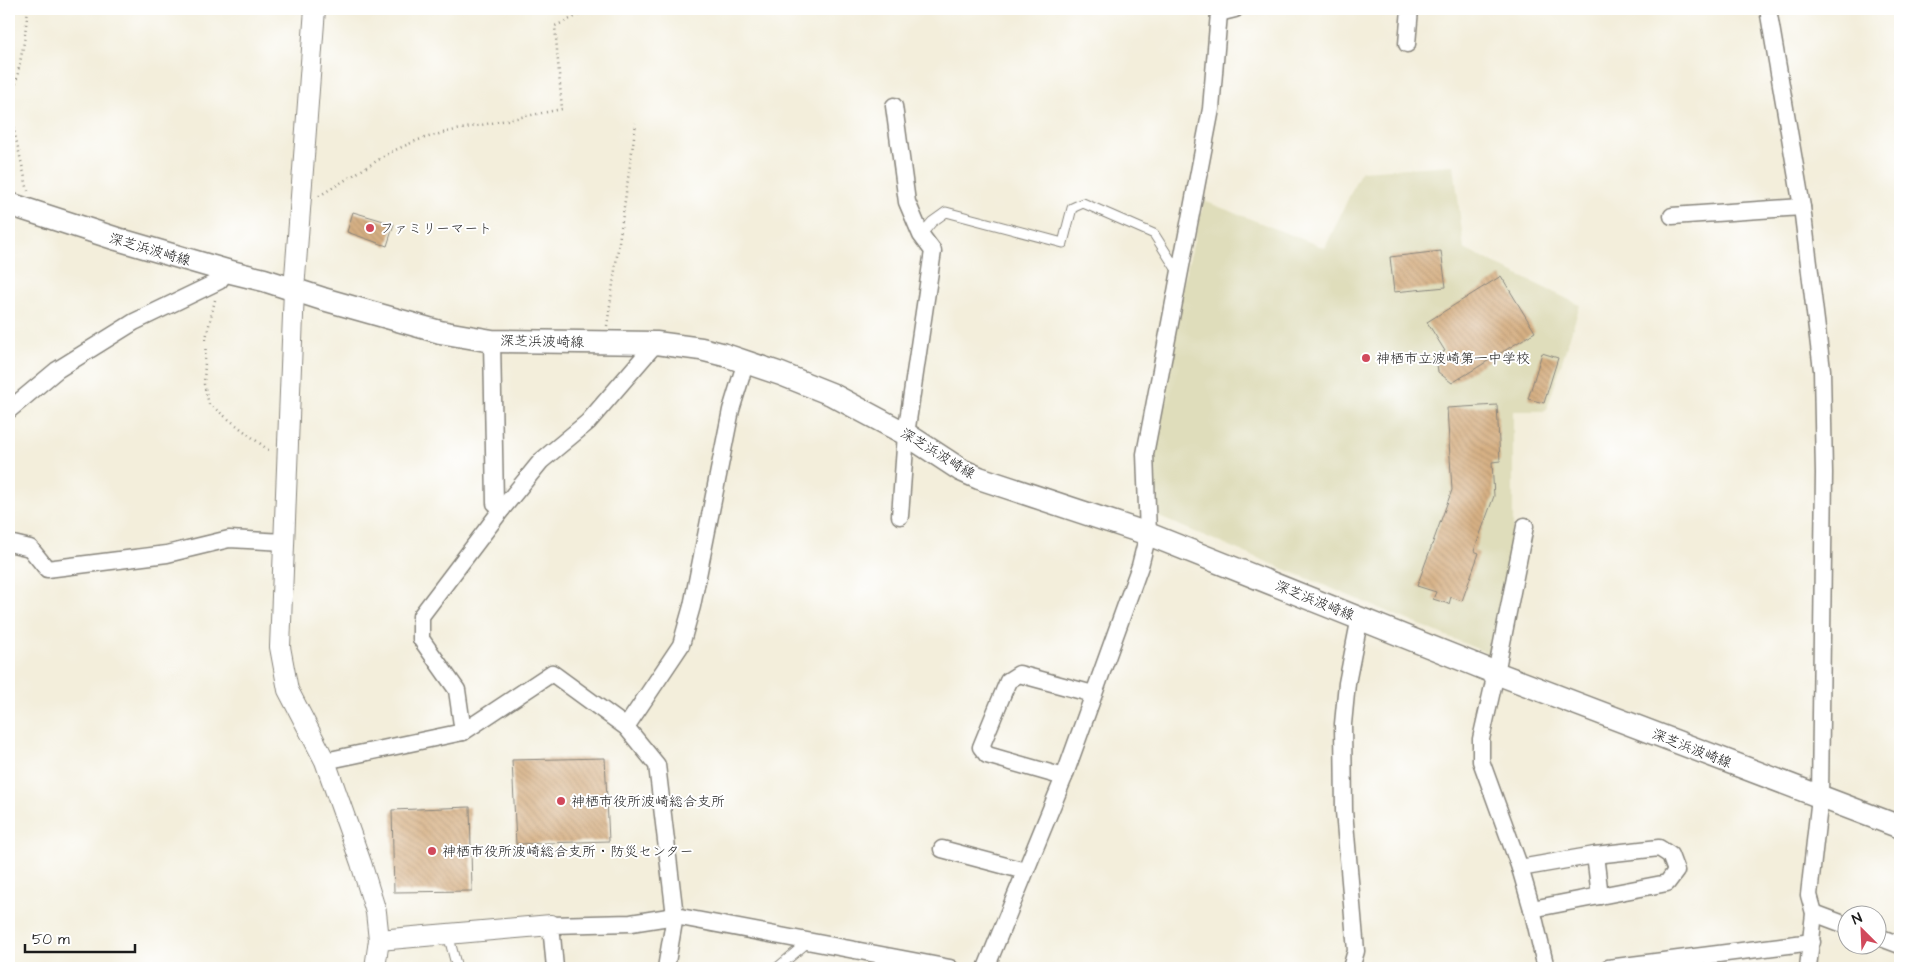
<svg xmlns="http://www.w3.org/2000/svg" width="1909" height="977" viewBox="0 0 1909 977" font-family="'Architects Daughter','Klee One',sans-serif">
	<defs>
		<pattern id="building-back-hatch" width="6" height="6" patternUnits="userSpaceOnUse" patternTransform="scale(1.25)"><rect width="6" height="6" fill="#d6b084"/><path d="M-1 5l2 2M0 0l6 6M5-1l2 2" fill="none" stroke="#b79771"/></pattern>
	</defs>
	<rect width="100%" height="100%" fill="#fff"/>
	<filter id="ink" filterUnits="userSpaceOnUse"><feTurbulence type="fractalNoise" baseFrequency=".02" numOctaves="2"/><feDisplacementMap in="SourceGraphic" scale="10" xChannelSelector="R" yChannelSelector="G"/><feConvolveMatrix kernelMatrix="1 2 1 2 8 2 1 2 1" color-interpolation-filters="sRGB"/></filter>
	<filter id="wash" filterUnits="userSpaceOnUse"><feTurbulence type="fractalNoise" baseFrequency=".0096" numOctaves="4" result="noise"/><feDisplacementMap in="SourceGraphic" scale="20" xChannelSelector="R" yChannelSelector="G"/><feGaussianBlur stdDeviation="1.12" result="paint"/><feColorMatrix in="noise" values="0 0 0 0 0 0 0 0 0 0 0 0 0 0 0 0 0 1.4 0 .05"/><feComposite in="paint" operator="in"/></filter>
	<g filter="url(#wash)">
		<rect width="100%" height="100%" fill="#f3eedb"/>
		<path fill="#dfddbb" d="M1454,165L1464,249L1580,305L1546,411H1513V527L1511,569L1492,655L1159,517L1151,451L1181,291L1204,201L1325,248L1361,171Z"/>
		<g id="blocks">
			<g fill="url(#building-back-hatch)">
				<path d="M353,212L394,224L387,246L347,232Z"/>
				<path d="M1441,251L1446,287L1394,292L1390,257Z"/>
				<path d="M1501,276L1535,332L1452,383L1438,372L1436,356L1445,351L1427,322Z"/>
				<path d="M1542,353L1558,358L1544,403L1528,399Z"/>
				<path d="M1497,405L1500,461L1492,462L1494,496L1474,551L1479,553L1462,601L1451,597L1449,604L1433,599L1436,592L1417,586L1452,490L1447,408Z"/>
				<path d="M605,758L609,841L516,844L512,760Z"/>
				<path d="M470,807L472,891L394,892L392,810Z"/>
			</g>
		</g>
	</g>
	<g filter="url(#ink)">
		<use href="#blocks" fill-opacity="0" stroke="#88857c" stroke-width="1"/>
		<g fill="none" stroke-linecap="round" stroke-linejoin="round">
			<g stroke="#88857c" stroke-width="11">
				<g id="service">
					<path d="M921,235L932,222L946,212L1063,243L1072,208L1083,203L1154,234L1175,267L1181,269"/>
					<path d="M448,934L457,968"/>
					<path d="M777,968L809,941"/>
				</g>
			</g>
			<g stroke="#88857c" stroke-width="19">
				<g id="minor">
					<path d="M1768,9L1802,207L1822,370L1824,473L1820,797L1809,895L1814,913L1808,968"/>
					<path d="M1219,13L1235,9"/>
					<path d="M1407,44L1410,9"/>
					<path d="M894,106L907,202L921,235L933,251L906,434L900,516"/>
					<path d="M1672,216L1802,207"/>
					<path d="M492,341L495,503L502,509"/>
					<path d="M656,343L588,422L541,461L502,509L421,616V639L457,690L463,732L552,673L626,727L657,765L675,916L666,968"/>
					<path d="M9,410L57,370L134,322L219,281L227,271"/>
					<path d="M1525,526L1496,673L1481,739V761L1520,868L1532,909L1546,968"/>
					<path d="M9,543L30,548L47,569L167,554L229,539L284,542"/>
					<path d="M626,727L681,645L692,606L731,410L746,361"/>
					<path d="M325,761L463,732"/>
					<path d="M1064,777L987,755L981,747L1008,681L1019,674L1093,694"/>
					<path d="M942,849L1025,871"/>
					<path d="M1595,855L1600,896"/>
					<path d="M1520,868L1595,855L1659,848L1670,855L1676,871L1667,883L1532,909"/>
					<path d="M1814,913L1846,925"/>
					<path d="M1876,936L1900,945"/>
					<path d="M555,968L551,925L631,923L675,916L950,968"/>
					<path d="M986,968L1064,777L1140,566L1148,534L1145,454L1211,109L1219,13L1218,9"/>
					<path d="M1351,968L1356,951L1344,811L1343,724L1347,683L1360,617"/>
					<path d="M1608,968L1812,942"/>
				</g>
			</g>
			<g stroke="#88857c" stroke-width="22">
				<g id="tertiary">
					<path d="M315,9L294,290L280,647L288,690L325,761L361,863L376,912L379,940L375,968"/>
					<path d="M379,940L551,925"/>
				</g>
			</g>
			<g stroke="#88857c" stroke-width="25">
				<path id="secondary" d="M9,204L117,239L227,271L264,280L323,299L440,332L492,341L656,343L701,349L725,355L781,374L831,394L906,434L961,470L979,478L1148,534L1496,673L1900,827"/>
			</g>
			<g stroke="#88857c" stroke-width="2.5" stroke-dasharray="1 4" stroke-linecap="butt">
				<path d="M28,9L24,42L10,113L28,191"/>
				<path d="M319,196L393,151L418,140L446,132L562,109L555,26L592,9"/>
				<path d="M215,300L206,338L204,384L209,404L271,452"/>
				<path d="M607,326L636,123"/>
			</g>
			<use href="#service" stroke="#fff" stroke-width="9"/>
			<use href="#minor" stroke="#fff" stroke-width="16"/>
			<use href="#tertiary" stroke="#fff" stroke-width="20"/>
			<use href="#secondary" stroke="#fff" stroke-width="22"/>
		</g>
	</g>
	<g fill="#d1495b" stroke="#fff" stroke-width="2">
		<circle cx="370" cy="228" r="5"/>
		<circle cx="1366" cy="358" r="5"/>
		<circle cx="561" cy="801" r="5"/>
		<circle cx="432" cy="851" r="5"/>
	</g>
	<g text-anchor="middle" stroke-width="4" stroke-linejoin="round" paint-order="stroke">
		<g font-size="14" fill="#1c1c1c" stroke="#fff" text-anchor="start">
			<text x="380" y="233">ファミリーマート</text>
			<text x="1376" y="363">神栖市立波崎第一中学校</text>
			<text x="571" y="806">神栖市役所波崎総合支所</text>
			<text x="442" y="856">神栖市役所波崎総合支所・防災センター</text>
		</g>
		<g font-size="14" fill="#1c1c1c" stroke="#fff">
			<text transform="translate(150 249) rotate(16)" y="5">深芝浜波崎線</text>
			<text transform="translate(542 341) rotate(1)" y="5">深芝浜波崎線</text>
			<text transform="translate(938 453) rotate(31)" y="5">深芝浜波崎線</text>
			<text transform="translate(1315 600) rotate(22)" y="5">深芝浜波崎線</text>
			<text transform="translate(1692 748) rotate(21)" y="5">深芝浜波崎線</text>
		</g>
	</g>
	<rect width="1909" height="977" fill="none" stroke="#fff" stroke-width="30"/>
	<g transform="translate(1862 930) rotate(336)"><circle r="24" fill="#ffffff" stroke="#a4a4a4"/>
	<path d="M0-4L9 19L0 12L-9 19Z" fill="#d1495b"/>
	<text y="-8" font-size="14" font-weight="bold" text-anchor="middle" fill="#1c1c1c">N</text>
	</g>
	<path d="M25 944v8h110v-8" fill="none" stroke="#1c1c1c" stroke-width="2.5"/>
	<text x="32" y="944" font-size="15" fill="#1c1c1c" stroke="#ffffff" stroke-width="4" paint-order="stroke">50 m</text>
</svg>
